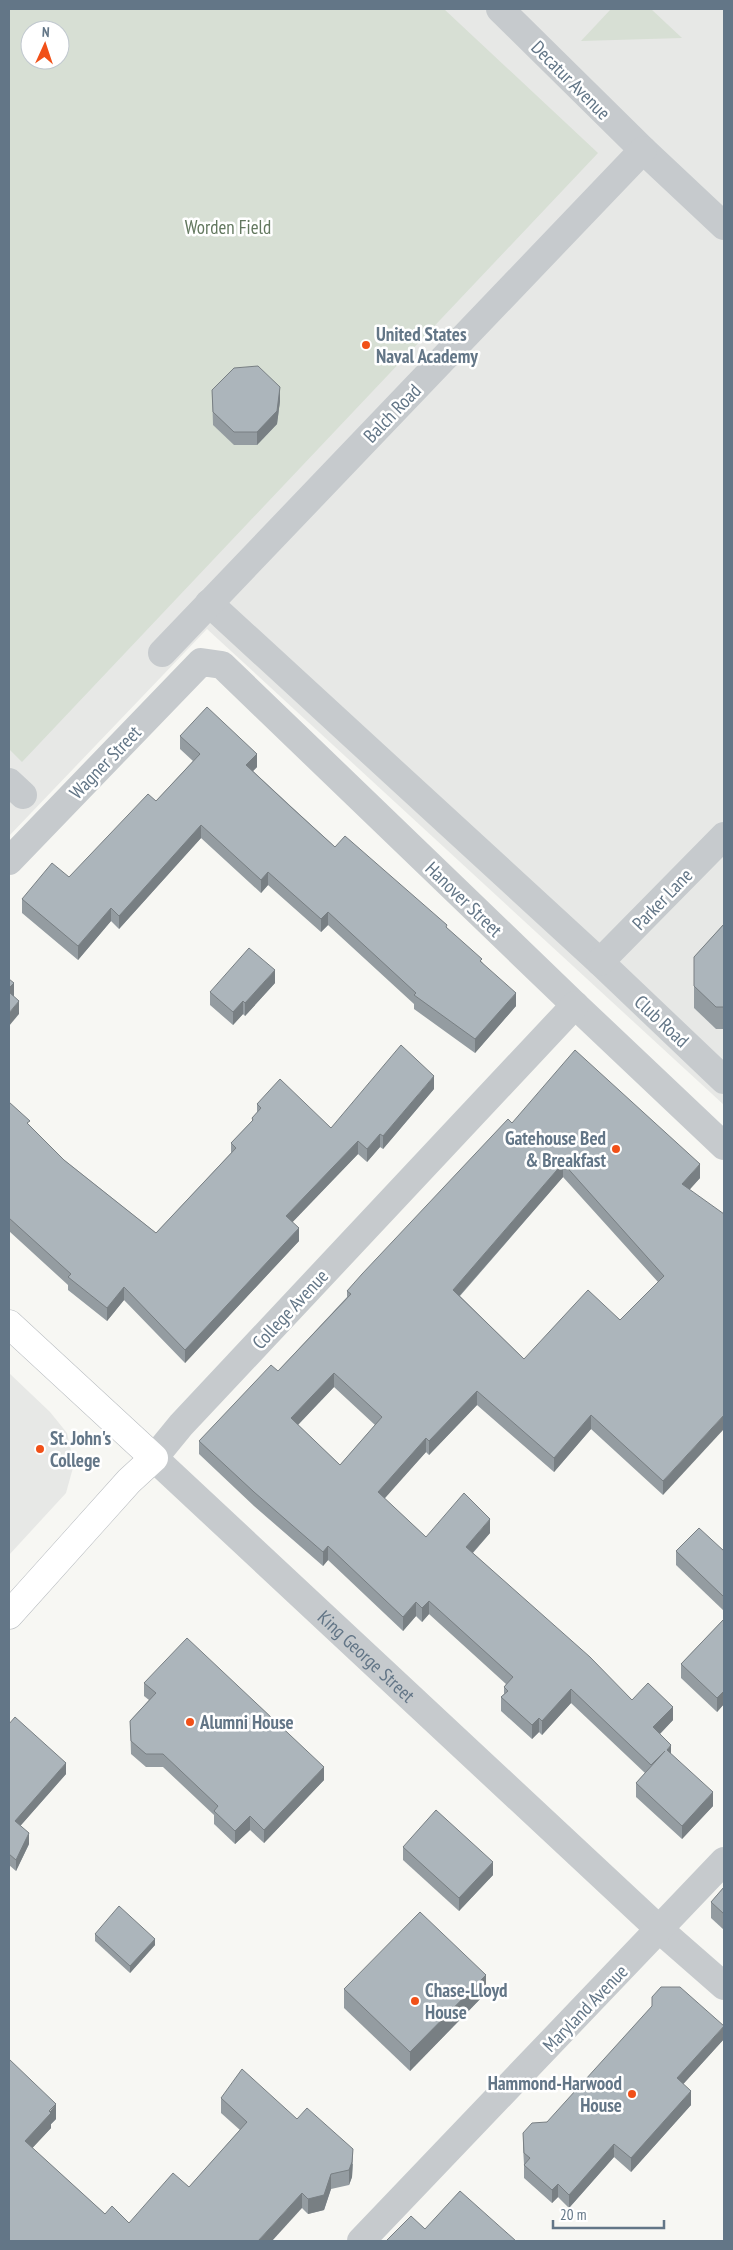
<svg xmlns="http://www.w3.org/2000/svg" width="733" height="2250" viewBox="0 0 733 2250" font-family="'PT Sans Narrow',sans-serif">
	<rect width="100%" height="100%" fill="#f7f7f3"/>
	<g fill="#e7e8e6" fill-rule="evenodd">
		<path d="M9,9H724V1105L207,629L9,836ZM30,30H60V60H30Z"/>
		<path d="M9,1373L50,1412L67,1433L74,1464L66,1493L9,1555Z"/>
	</g>
	<g fill="#d7dfd4" fill-rule="evenodd">
		<path d="M9,9H444L598,153L22,762L9,749ZM30,30H60V60H30Z"/>
		<path d="M611,9H651L682,38L581,41Z"/>
	</g>
	<g fill="none" stroke-linecap="round" stroke-linejoin="round">
		<g stroke="#b9bdc1" stroke-width="29">
			<path id="major" d="M9,1324L154,1458L129,1481L9,1615"/>
		</g>
		<g stroke="#c6cacd" stroke-width="28">
			<path d="M500,9L643,150L724,226"/>
			<path d="M209,603L600,962L724,1080"/>
			<path d="M162,653L643,150"/>
			<path d="M9,782L23,795"/>
			<path d="M9,861L201,662L222,665L575,1005L724,1146"/>
			<path d="M600,962L724,836"/>
			<path id="s1" d="M575,1005L181,1425L154,1458L660,1930L724,1986"/>
			<path d="M361,2241L724,1861"/>
		</g>
		<use href="#major" stroke="#fff" stroke-width="28"/>
	</g>
	<g fill="#949ca1" fill-rule="evenodd">
		<path d="M212,390L280,401L277,424L257,445H234L213,425Z"/>
		<path d="M180,736L257,767L253,771L335,847L447,928L482,962L516,1006L475,1053L414,1009V1004L328,925L321,932L268,885L261,893L201,838L119,929L111,921L78,960L22,913V899L69,877L156,801L193,761L180,749Z"/>
		<path d="M724,924V1029H716L694,1008V957Z"/>
		<path d="M275,983L245,1016L243,1014L233,1025L210,1005V992Z"/>
		<path d="M434,1089L383,1149L380,1147L367,1162L358,1154L292,1222L299,1241L185,1363L124,1300L107,1321L68,1290V1285L9,1231V1102L30,1126L64,1160L156,1233L231,1153V1143L252,1121V1118L257,1113V1104L331,1128Z"/>
		<path d="M512,1123L700,1178L690,1189L663,1495L591,1429L554,1472L477,1405L429,1455L426,1452L384,1498L426,1537L490,1533L473,1553L632,1700L673,1720L660,1734L671,1754L713,1806L682,1839L636,1797V1783L645,1773L571,1703L542,1735L539,1732L532,1739L501,1711V1697L504,1694V1687L506,1684L429,1614L422,1622L416,1616L403,1631L328,1560L323,1566L254,1506L199,1454V1441L278,1371L347,1297V1291ZM563,1177L658,1282L620,1320L524,1359L460,1296ZM334,1387L375,1425L340,1465L298,1425Z"/>
		<path d="M676,1551H724V1611L676,1565Z"/>
		<path d="M724,1619V1704L717,1712L681,1678V1664Z"/>
		<path d="M144,1683L324,1780L264,1843L250,1830L235,1844L214,1824V1815L163,1767H146L131,1754L130,1721L149,1700L144,1696Z"/>
		<path d="M9,1724L66,1774L20,1826L29,1844L16,1871L9,1865Z"/>
		<path d="M403,1847L493,1875L459,1911L403,1860Z"/>
		<path d="M724,1887V1930L711,1918V1902Z"/>
		<path d="M95,1934L155,1945L130,1973L95,1941Z"/>
		<path d="M344,1989L486,1993L410,2071L344,2008Z"/>
		<path d="M724,2039L683,2084L691,2105L631,2172L614,2157L569,2208L558,2197L552,2203L524,2178V2164L523,2147V2133Z"/>
		<path d="M9,2059L56,2119L51,2124V2128L32,2148L105,2214L129,2223L189,2187L240,2130L221,2113V2098L297,2119L353,2164L352,2177L349,2185L331,2189L324,2210L308,2214L302,2208L9,2241Z"/>
	</g>
	<g fill="#787f83">
		<path d="M280,387V401L277,424L257,445V432Z"/>
		<path d="M257,754V767L246,778V765Z"/>
		<path d="M201,825V838L119,929V916Z"/>
		<path d="M268,872V885L261,893V880Z"/>
		<path d="M111,908V921L78,960V946Z"/>
		<path d="M328,912V925L321,932V919Z"/>
		<path d="M275,970V983L245,1016V1003Z"/>
		<path d="M14,983V996L9,1001V988Z"/>
		<path d="M516,993V1006L475,1053V1039Z"/>
		<path d="M19,1001V1014L9,1026V1013Z"/>
		<path d="M243,1001V1014L233,1025V1012Z"/>
		<path d="M434,1076V1089L383,1149V1136Z"/>
		<path d="M380,1134V1147L367,1162V1149Z"/>
		<path d="M358,1141V1154L286,1229V1216Z"/>
		<path d="M563,1163V1177L453,1303V1290Z"/>
		<path d="M700,1164V1178L682,1198V1184Z"/>
		<path d="M299,1228V1241L185,1363V1350Z"/>
		<path d="M124,1287V1300L107,1321V1308Z"/>
		<path d="M334,1373V1387L291,1432V1418Z"/>
		<path d="M477,1391V1405L429,1455V1441Z"/>
		<path d="M591,1415V1429L554,1472V1458Z"/>
		<path d="M724,1415V1429L663,1495V1481Z"/>
		<path d="M426,1438V1452L378,1506V1492Z"/>
		<path d="M490,1519V1533L466,1560V1547Z"/>
		<path d="M328,1546V1560L323,1566V1552Z"/>
		<path d="M429,1601V1614L422,1622V1608Z"/>
		<path d="M416,1602V1616L403,1631V1617Z"/>
		<path d="M571,1689V1703L542,1735V1721Z"/>
		<path d="M724,1691V1704L717,1712V1698Z"/>
		<path d="M673,1707V1720L653,1741V1727Z"/>
		<path d="M539,1718V1732L532,1739V1725Z"/>
		<path d="M671,1745V1759L667,1750Z"/>
		<path d="M66,1763V1774L15,1832V1821Z"/>
		<path d="M324,1767V1780L264,1843V1830Z"/>
		<path d="M713,1792V1806L682,1839V1826Z"/>
		<path d="M250,1816V1830L235,1844V1831Z"/>
		<path d="M29,1833V1844L16,1871V1860Z"/>
		<path d="M493,1862V1875L459,1911V1898Z"/>
		<path d="M155,1939V1945L130,1973V1966Z"/>
		<path d="M486,1975V1993L410,2071V2052Z"/>
		<path d="M724,2026V2039L677,2091V2078Z"/>
		<path d="M691,2091V2105L631,2172V2158Z"/>
		<path d="M56,2104V2119L51,2124V2128L25,2156V2141Z"/>
		<path d="M614,2144V2157L569,2208V2195Z"/>
		<path d="M353,2149L352,2177L349,2185V2170Z"/>
		<path d="M331,2174V2189L324,2210L308,2214V2199Z"/>
		<path d="M558,2184V2197L552,2203V2190Z"/>
		<path d="M302,2193V2208L272,2241H258Z"/>
	</g>
	<g fill="#acb5bb" stroke="#787f83" fill-rule="evenodd">
		<path d="M258,366L280,387L277,411L257,432H234L213,412L212,390L234,368Z"/>
		<path d="M207,707L257,754L246,765L291,807L335,847L345,836L447,925L446,927L482,959L480,961L516,993L475,1039L414,995L416,993L328,912L321,919L268,872L261,880L201,825L119,916L111,908L78,946L22,899L52,863L69,877L148,794L156,801L200,754L180,736Z"/>
		<path d="M724,924V1007H716L694,986V957Z"/>
		<path d="M249,948L275,970L245,1003L243,1001L233,1012L210,992Z"/>
		<path d="M9,979L14,983L9,988Z"/>
		<path d="M9,992L19,1001L9,1013Z"/>
		<path d="M401,1045L434,1076L383,1136L380,1134L367,1149L358,1141L286,1216L299,1228L185,1350L124,1287L107,1308L68,1277L71,1274L9,1218V1102L30,1121L27,1123L64,1160L156,1233L236,1148L231,1143L253,1120L252,1118L261,1108L257,1104L280,1079L331,1128Z"/>
		<path d="M575,1050L700,1164L682,1184L724,1214V1415L663,1481L591,1415L554,1458L477,1391L429,1441L426,1438L378,1492L426,1537L464,1493L490,1519L466,1547L590,1657L632,1700L648,1683L673,1707L653,1727L671,1745L667,1750L713,1792L682,1826L636,1783L665,1751L651,1765L571,1689L542,1721L539,1718L532,1725L501,1697L508,1691L504,1687L513,1677L429,1601L422,1608L416,1602L403,1617L328,1546L323,1552L254,1492L199,1441L271,1365L278,1371L351,1294L347,1291L362,1274L508,1119L512,1123ZM563,1163L664,1276L620,1320L588,1290L524,1359L453,1290ZM334,1373L382,1417L340,1465L291,1418Z"/>
		<path d="M699,1528L724,1551V1597L676,1551Z"/>
		<path d="M724,1619V1691L717,1698L681,1664Z"/>
		<path d="M187,1638L324,1767L264,1830L250,1816L235,1831L214,1811L218,1806L163,1754H146L131,1741L130,1721L156,1693L144,1683Z"/>
		<path d="M15,1717L66,1763L15,1821L29,1833L16,1860L9,1854V1724Z"/>
		<path d="M436,1810L493,1862L459,1898L403,1847Z"/>
		<path d="M724,1887V1914L711,1902Z"/>
		<path d="M119,1906L155,1939L130,1966L95,1934Z"/>
		<path d="M420,1912L486,1975L410,2052L344,1989Z"/>
		<path d="M661,1987H680L724,2026L677,2078L691,2091L631,2158L614,2144L569,2195L558,2184L552,2190L524,2165L530,2158L524,2153L523,2133L532,2123L547,2122L652,2006V1997Z"/>
		<path d="M9,2059L56,2104L49,2111L51,2113L25,2141L105,2214L112,2206L129,2223L173,2173L189,2187L247,2122L221,2098L242,2069L297,2119L307,2108L353,2149L352,2162L349,2170L331,2174L324,2195L308,2199L302,2193L258,2241H9Z"/>
		<path d="M460,2191L516,2241H386L411,2216L425,2229Z"/>
	</g>
	<g fill="#f15018" stroke="#fff" stroke-width="2">
		<circle cx="366" cy="345" r="5"/>
		<circle cx="616" cy="1149" r="5"/>
		<circle cx="40" cy="1449" r="5"/>
		<circle cx="190" cy="1722" r="5"/>
		<circle cx="415" cy="2001" r="5"/>
		<circle cx="632" cy="2094" r="5"/>
	</g>
	<g text-anchor="middle" stroke-width="5" stroke-linejoin="round" paint-order="stroke">
		<g font-size="19" fill="#637687" stroke="#fff">
			<text transform="translate(571 80) rotate(45)" y="7">Decatur Avenue</text>
			<text transform="translate(392 413) rotate(-46)" y="7">Balch Road</text>
			<text transform="translate(105 762) rotate(-46)" y="7">Wagner Street</text>
			<text transform="translate(464 899) rotate(44)" y="7">Hanover Street</text>
			<text transform="translate(662 899) rotate(-46)" y="7">Parker Lane</text>
			<text transform="translate(662 1021) rotate(43)" y="7">Club Road</text>
			<text transform="translate(290 1309) rotate(-47)" y="7">College Avenue</text>
			<text dy="7" stroke="none"><textPath href="#s1" startOffset="909">King George Street</textPath></text>
			<text transform="translate(585 2008) rotate(-46)" y="7">Maryland Avenue</text>
		</g>
		<g font-size="19" fill="#63785f" stroke="#fff">
			<text x="228" y="234">Worden Field</text>
		</g>
		<g font-size="19" font-weight="bold" fill="#637687" stroke="#fff" text-anchor="start">
			<text x="376" y="341">United States<tspan x="376" dy="22">Naval Academy</tspan></text>
			<text x="606" y="1145" text-anchor="end">Gatehouse Bed<tspan x="606" dy="22">&amp; Breakfast</tspan></text>
			<text x="50" y="1445">St. John's<tspan x="50" dy="22">College</tspan></text>
			<text x="200" y="1729">Alumni House</text>
			<text x="425" y="1997">Chase-Lloyd<tspan x="425" dy="22">House</tspan></text>
			<text x="622" y="2090" text-anchor="end">Hammond-Harwood<tspan x="622" dy="22">House</tspan></text>
		</g>
	</g>
	<rect width="733" height="2250" fill="none" stroke="#637687" stroke-width="20"/>
	<g transform="translate(45 45) rotate(3)"><circle r="24" fill="#ffffff" stroke="#c1c8cf"/>
	<path d="M0-4L9 19L0 12L-9 19Z" fill="#f15018"/>
	<text y="-8" font-size="14" font-weight="bold" text-anchor="middle" fill="#637687">N</text>
	</g>
	<path d="M553 2220v8h111v-8" fill="none" stroke="#637687" stroke-width="2.5"/>
	<text x="560" y="2220" font-size="15" fill="#637687" stroke="#ffffff" stroke-width="4" paint-order="stroke">20 m</text>
</svg>
